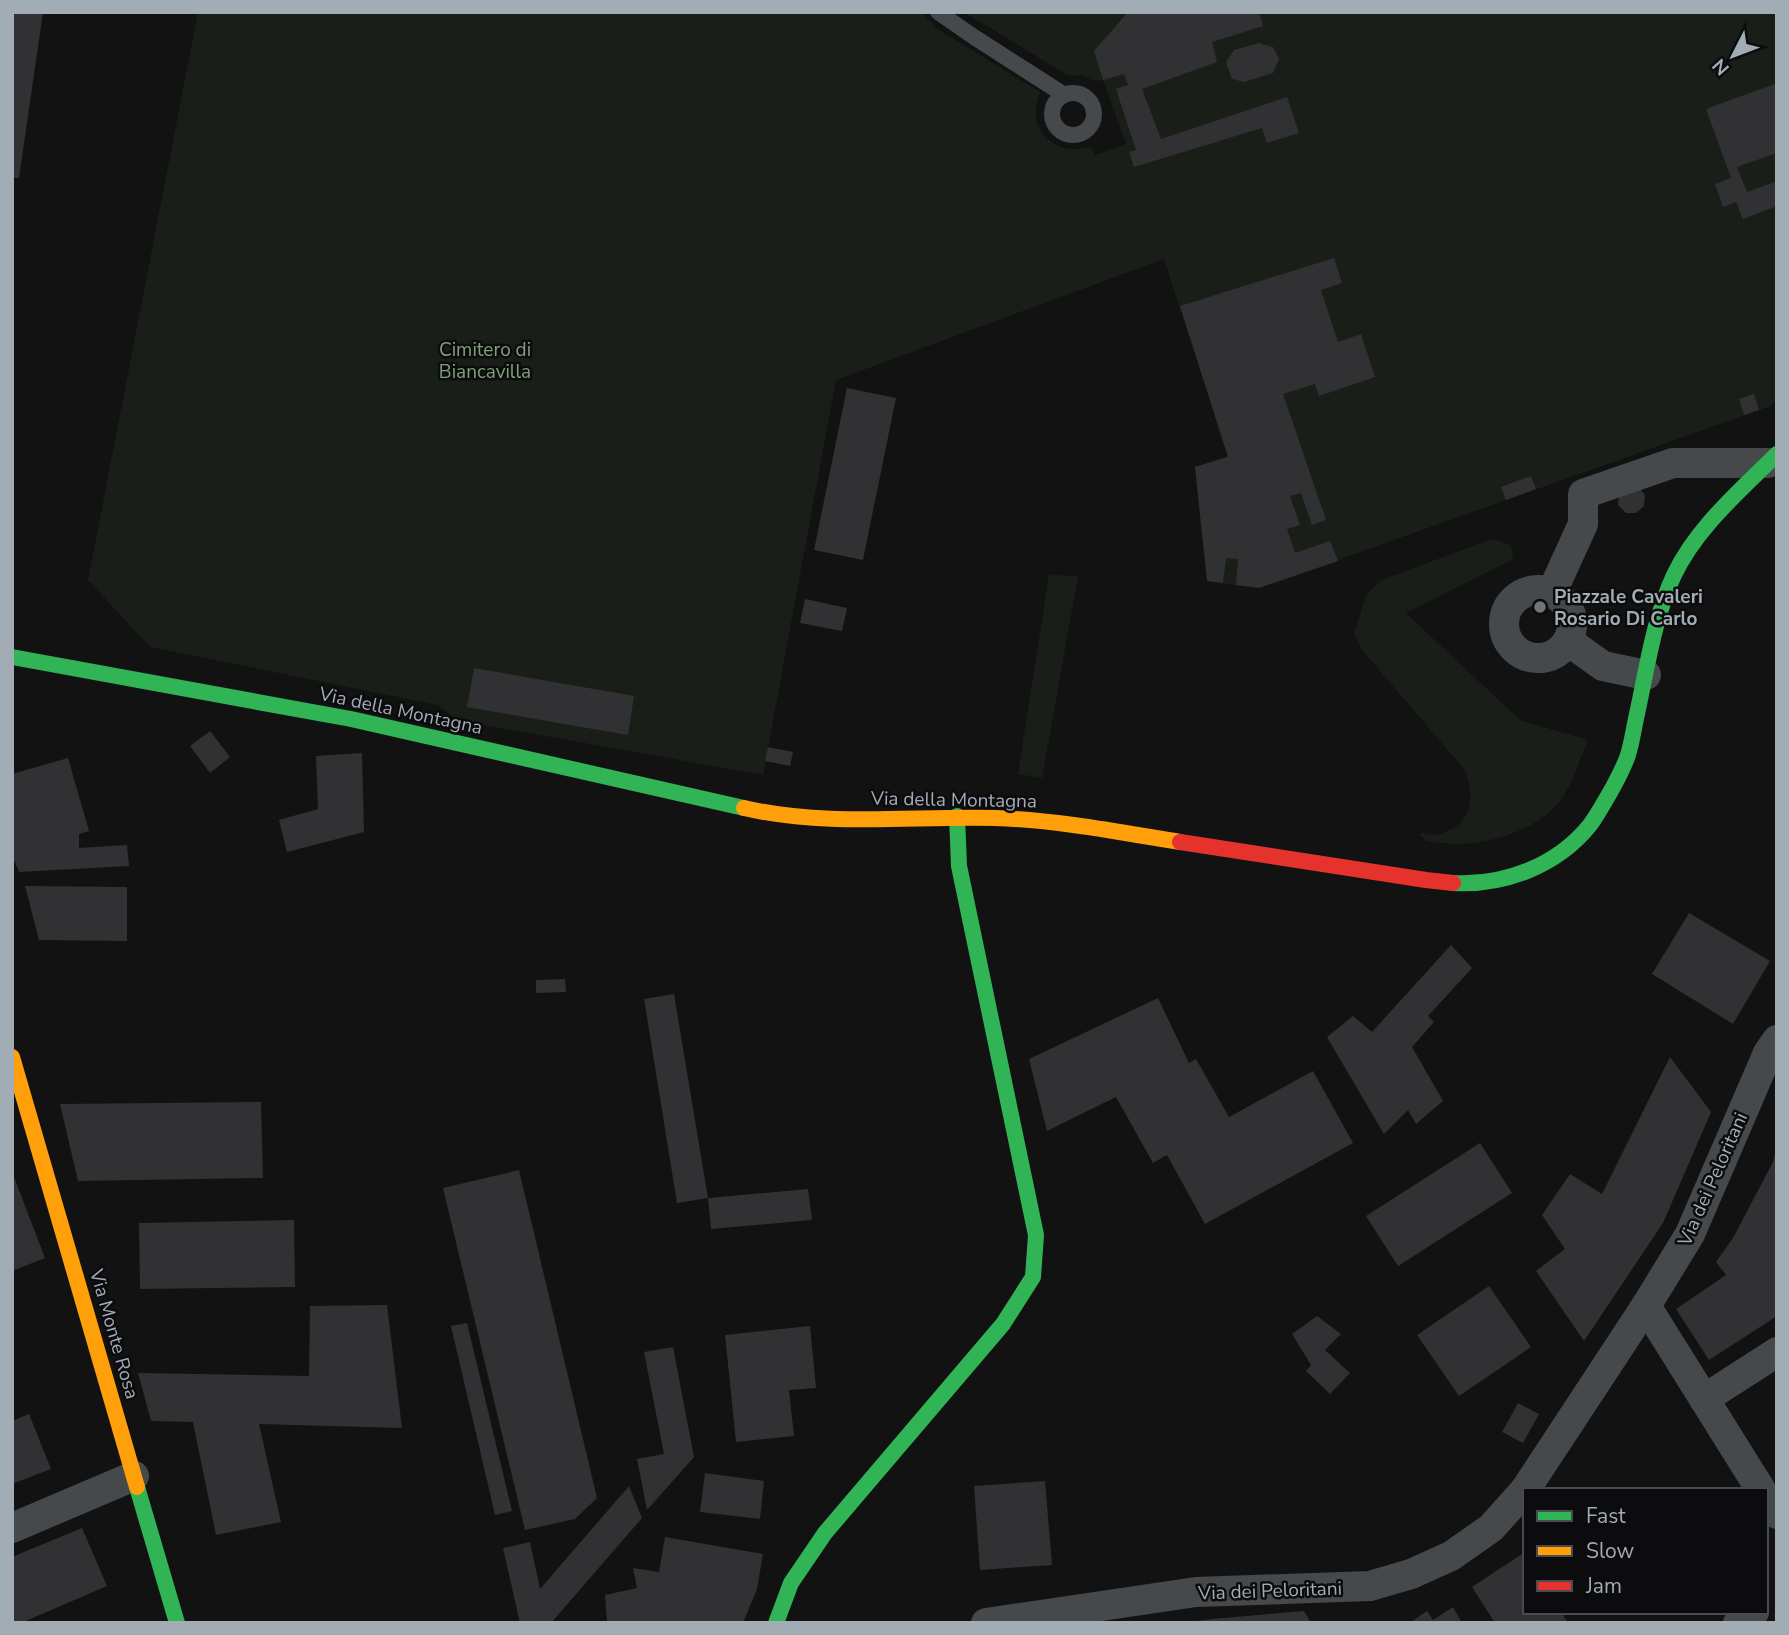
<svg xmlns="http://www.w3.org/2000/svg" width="1789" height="1635" viewBox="0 0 1789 1635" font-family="'Nunito Sans',sans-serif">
	<rect width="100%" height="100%" fill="#121212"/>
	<g fill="#191f18">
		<path d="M198,12H922L936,28L1040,92C1033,114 1033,128 1052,142C1058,147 1066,149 1073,149C1079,149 1084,147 1090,147L1095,155L1126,144L1103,80L1094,81L1083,76L1067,75L964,12H1777V400L1768,407L1759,410L1259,588L1207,581L1195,467L1228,456L1164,259L836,380L763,775L456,720L438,705L150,647L88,580Z"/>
		<path d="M1492,539L1511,545L1513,559L1406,613L1520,720L1588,740C1580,757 1574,780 1564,795C1543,828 1496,843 1459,844C1448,844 1437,842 1426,841L1419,833C1425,833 1431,835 1436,835C1441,834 1447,831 1452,829C1475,816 1473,790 1464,769L1362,650L1354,633L1366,596L1379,581Z"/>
		<path d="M1049,575L1078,576L1042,778L1018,774Z"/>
	</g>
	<g fill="#313133">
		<path d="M12,12H43L19,178H12Z"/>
		<path d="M1128,12H1259L1263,26L1212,42L1217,62L1142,89L1161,139L1287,97L1299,133L1267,143L1262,128L1134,167L1129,152L1136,150L1116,89L1128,85L1124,74L1103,80L1094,51Z"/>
		<path d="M1259,43L1273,47L1279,59L1273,73L1244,82L1232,79L1226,62L1234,50Z"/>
		<path d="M1777,83V153L1737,167L1747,192L1777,181V206L1743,219L1736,202L1723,207L1715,184L1731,178L1706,109Z"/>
		<path d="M1334,258L1342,283L1321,290L1338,342L1361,334L1375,377L1319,396L1315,384L1283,394L1326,520L1312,525L1301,493L1290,496L1300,525L1287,529L1295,553L1330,541L1338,561L1259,588L1236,585L1238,559L1226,558L1223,583L1207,581L1195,467L1228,457L1180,306Z"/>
		<path d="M847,388L896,398L863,560L814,550Z"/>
		<path d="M1754,394L1759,410L1744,415L1739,399Z"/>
		<path d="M1531,476L1536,489L1506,500L1501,487Z"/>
		<path d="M1638,487L1645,495L1644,506L1636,513H1626L1618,505L1619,494Z"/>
		<path d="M805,599L847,608L842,631L800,623Z"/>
		<path d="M474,668L634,696L628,735L467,707Z"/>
		<path d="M210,731L230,757L210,773L190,746Z"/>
		<path d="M768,747L793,752L790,766L765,761Z"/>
		<path d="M362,753L364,832L287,852L279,820L318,809L316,756Z"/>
		<path d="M68,758L89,831L79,834V848L127,845L129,866L19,872L12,855V774Z"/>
		<path d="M25,886L127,887V941L39,940Z"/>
		<path d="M1689,913L1770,961L1733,1024L1652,974Z"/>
		<path d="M1451,945L1472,968L1428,1016L1434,1022L1412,1047L1443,1101L1416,1124L1408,1110L1384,1134L1327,1037L1353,1016L1372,1032Z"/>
		<path d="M565,979L566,992L536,993V980Z"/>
		<path d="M674,994L708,1198L808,1189L812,1220L711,1229L708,1198L677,1203L644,999Z"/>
		<path d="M1158,998L1189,1063L1196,1059L1229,1117L1313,1071L1353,1143L1205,1224L1167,1155L1153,1163L1116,1097L1047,1131L1029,1059Z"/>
		<path d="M1670,1057L1711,1112L1663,1223L1584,1341L1536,1271L1565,1249L1542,1215L1570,1174L1602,1194Z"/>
		<path d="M261,1102L263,1178L78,1181L60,1104Z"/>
		<path d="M1480,1143L1512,1193L1398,1266L1366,1216Z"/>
		<path d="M1776,1150L1777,1316L1709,1360L1676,1309L1726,1275L1716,1262L1733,1238L1773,1162Z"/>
		<path d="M519,1170L597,1498L575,1519L525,1530L443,1188Z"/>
		<path d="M12,1172L45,1258L12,1271Z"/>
		<path d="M294,1220L295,1287L140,1289L139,1223Z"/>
		<path d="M1489,1286L1531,1347L1459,1396L1417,1335Z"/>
		<path d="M387,1305L402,1428L259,1424L281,1522L216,1535L193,1422L151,1421L138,1373L309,1376L310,1306Z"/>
		<path d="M1317,1316L1341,1334L1325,1350L1350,1373L1330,1394L1306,1371L1311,1365L1292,1334Z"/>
		<path d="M467,1323L512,1511L495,1515L451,1326Z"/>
		<path d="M810,1326L816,1388L789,1390L794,1436L736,1442L725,1335Z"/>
		<path d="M673,1347L694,1457L647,1510L637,1459L664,1454L644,1352Z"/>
		<path d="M1518,1403L1539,1414L1523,1443L1502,1432Z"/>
		<path d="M29,1414L51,1469L12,1484V1421Z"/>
		<path d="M705,1473L764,1481L760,1519L700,1512Z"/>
		<path d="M1045,1481L1052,1565L980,1570L974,1486Z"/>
		<path d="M629,1486L642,1518L551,1623H520L503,1548L530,1542L540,1589Z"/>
		<path d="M82,1528L107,1586L21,1623H12V1557Z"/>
		<path d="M665,1537L763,1554L757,1589L743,1623H607L605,1595L637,1588L633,1568L659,1572Z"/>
		<path d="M1522,1554L1525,1559V1612H1561L1568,1623H1495L1472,1587Z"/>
		<path d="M1453,1607L1462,1623H1410L1427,1611L1433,1620Z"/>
		<path d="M1304,1611L1311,1623H1196V1621L1212,1619Z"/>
	</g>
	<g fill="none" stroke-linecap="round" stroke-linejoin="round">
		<g stroke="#46494b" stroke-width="16">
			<path d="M938,12L974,37L1063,94"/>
			<circle cx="1073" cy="114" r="21"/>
		</g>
		<g stroke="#46494b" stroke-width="30">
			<circle cx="1538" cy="624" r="34"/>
			<path d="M1552,592L1583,524V494L1673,463H1768"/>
			<path d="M1568,641L1603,666L1646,675"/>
			<path d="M1646,1306L1761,1490"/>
			<path d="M1704,1399L1777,1352"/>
			<path d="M1525,1490L1646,1306L1690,1234L1768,1053L1777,1040"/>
			<path d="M1766,1498L1777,1514"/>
			<path d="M12,1528L134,1476"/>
			<path d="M986,1623L1196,1592L1370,1586L1411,1574L1451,1556L1491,1528L1525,1490"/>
			<path d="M1738,1623L1754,1612"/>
		</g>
		<g stroke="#30b455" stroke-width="16">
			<path d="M12,657L351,719L744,808"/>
			<path d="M1453,883C1504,886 1557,866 1590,825C1598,814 1605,801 1612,789C1618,778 1624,767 1628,755C1632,742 1634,727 1637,714C1647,668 1654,618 1674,575C1697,527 1740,491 1777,454"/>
			<path d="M137,1487L177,1623"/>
			<path d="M776,1623L791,1583L825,1533L1003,1324L1033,1277L1036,1235L959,866L957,816"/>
		</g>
		<g stroke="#ff9f0a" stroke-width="16">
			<path d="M744,808C826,827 911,816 995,818C1057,820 1119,832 1180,842"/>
			<path d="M12,1057L137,1487"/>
		</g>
		<path stroke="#e5322d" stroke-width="16" d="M1180,842L1426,880L1453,883"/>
	</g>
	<circle fill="#6f767b" stroke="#0c0c0e" stroke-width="2.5" cx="1540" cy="607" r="7"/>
	<g text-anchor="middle" stroke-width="5" stroke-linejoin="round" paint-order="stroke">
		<g font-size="19" fill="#7ea176" stroke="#0c0c0e">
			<text x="485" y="356">Cimitero di<tspan x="485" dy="22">Biancavilla</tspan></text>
		</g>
		<g font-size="19" font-weight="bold" fill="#a1acb4" stroke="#0c0c0e" text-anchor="start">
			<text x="1554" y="603">Piazzale Cavaleri<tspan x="1554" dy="22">Rosario Di Carlo</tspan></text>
		</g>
		<g font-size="19" fill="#a1acb4" stroke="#0c0c0e">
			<text transform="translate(401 710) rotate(12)" y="7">Via della Montagna</text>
			<text transform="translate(954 799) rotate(1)" y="7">Via della Montagna</text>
			<text transform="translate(1712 1179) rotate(-66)" y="7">Via dei Peloritani</text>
			<text transform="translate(115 1334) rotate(74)" y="7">Via Monte Rosa</text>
			<text transform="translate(1270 1590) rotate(-2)" y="7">Via dei Peloritani</text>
		</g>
	</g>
	<rect width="1789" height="1635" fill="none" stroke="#a1acb4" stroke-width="28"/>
	<rect x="1523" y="1488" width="245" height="126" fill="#0c0c0e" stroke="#484c50" stroke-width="2"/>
	<rect x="1537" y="1511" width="35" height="10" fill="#30b455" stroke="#484c50" stroke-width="2"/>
	<text x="1586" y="1523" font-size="21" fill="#a1acb4">Fast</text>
	<rect x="1537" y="1546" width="35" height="10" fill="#ff9f0a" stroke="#484c50" stroke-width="2"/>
	<text x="1586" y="1558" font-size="21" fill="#a1acb4">Slow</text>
	<rect x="1537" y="1581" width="35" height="10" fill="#e5322d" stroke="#484c50" stroke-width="2"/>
	<text x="1586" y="1593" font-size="21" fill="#a1acb4">Jam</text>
	<g transform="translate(1733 56) rotate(228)" stroke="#0c0c0e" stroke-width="5" paint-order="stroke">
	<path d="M0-5L12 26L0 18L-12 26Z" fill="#a1acb4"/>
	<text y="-10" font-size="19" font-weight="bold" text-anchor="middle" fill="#a1acb4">N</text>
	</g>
</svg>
